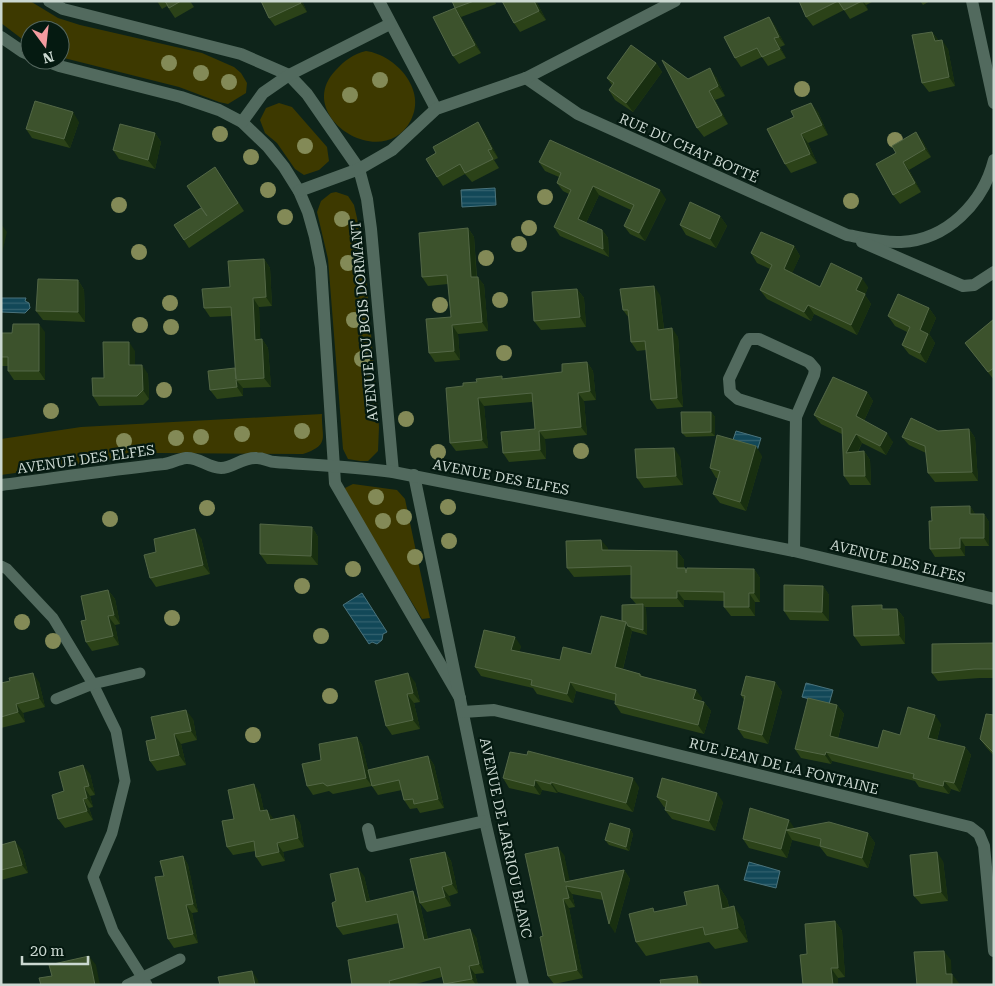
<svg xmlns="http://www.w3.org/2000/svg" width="995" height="986" viewBox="0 0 995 986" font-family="'Roboto Serif',serif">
	<defs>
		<pattern id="water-rules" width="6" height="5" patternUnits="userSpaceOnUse" patternTransform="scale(1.25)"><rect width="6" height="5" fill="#124858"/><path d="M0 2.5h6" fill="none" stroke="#33626f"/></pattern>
	</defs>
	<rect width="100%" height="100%" fill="#0e241a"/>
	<g fill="#3d3900">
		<path d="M1,1H30L58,18L80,25L202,53L234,67L241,73L247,83L246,93L228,104L219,102L179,87L60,57V30H30V45L1,23Z"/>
		<path d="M366,51C396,55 427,90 411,120C383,174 293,116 335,71C344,61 353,54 366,51Z"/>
		<path d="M279,103L292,107L327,147L329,161L319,170L304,175L295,169L277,143L265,133L260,120L266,108Z"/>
		<path d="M336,192L348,196L354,205L357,218L365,264L379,427L378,451L368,461H360L348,459L343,449L328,259L317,212L321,201L331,193Z"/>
		<path d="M322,414C321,437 331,445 303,454L157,453L1,475V439L81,427Z"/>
		<path d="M353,484L397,490L405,499L430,618L422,619L346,494L345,488Z"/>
	</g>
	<g fill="url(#water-rules)" stroke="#4a737c">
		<path d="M495,188L496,205L462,207L461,190Z"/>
		<path d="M1,298H26L25,301L29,303L30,308L25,313L1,312Z"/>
		<path d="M736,431L761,438L757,451L732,443Z"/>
		<path d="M362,593L387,632L383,634L382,640L377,644L372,642L369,644L343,605Z"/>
		<path d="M806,683L833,690L829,704L802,697Z"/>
		<path d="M749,862L780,871L776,888L744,880Z"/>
	</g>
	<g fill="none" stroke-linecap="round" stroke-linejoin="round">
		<g stroke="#526a5e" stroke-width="11">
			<path d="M1,566L7,569L53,618L93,684L116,731L125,781L112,833L93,877L113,931L147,985"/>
			<path d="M56,699L93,684L140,673"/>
			<path d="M127,985L180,959"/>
		</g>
		<g stroke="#526a5e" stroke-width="12">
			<path d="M49,1L63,9L241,54L289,75L307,94L359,169L367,199L371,229L393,472"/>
			<path d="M379,1L436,109"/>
			<path d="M972,1L994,103"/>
			<path d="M1,37L23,52L30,55"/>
			<path d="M43,60L59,66L181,97L219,110L242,122L268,147L284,167L299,191L308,212L315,237L321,267L335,483L460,698"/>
			<path d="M526,78L578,114L847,235C864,238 883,243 901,242C947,240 983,203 994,160"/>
			<path d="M242,122L263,93L289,75L390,24"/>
			<path d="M299,191L359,169L392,150L436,109L526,78L675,1"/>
			<path d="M862,242L963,286L974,285L994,272"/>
			<path d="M414,475L485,821L523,985"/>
			<path d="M1,485C55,478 109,470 164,464C171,463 178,459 186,458C199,457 208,468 221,468C233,468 242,457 257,458C264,458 269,462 275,462C315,465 354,467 393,472L794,551L994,599"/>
			<path d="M794,551L796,417L814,375L815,369L809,362L759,339H749L746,343L729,379L730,392L738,399L796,417"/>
			<path d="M463,712L494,710L970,827L979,834L984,846L994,951"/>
			<path d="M368,829L372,846L485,821"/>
		</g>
	</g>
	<g fill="#838a57">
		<circle cx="169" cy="63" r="8"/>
		<circle cx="201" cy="73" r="8"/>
		<circle cx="380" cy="80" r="8"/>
		<circle cx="229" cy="82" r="8"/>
		<circle cx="802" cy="89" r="8"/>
		<circle cx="350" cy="95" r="8"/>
		<circle cx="220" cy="134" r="8"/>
		<circle cx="895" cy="140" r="8"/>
		<circle cx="305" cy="146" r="8"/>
		<circle cx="251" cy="157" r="8"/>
		<circle cx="268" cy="190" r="8"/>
		<circle cx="545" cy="197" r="8"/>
		<circle cx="851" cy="201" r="8"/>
		<circle cx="119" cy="205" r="8"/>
		<circle cx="285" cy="217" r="8"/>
		<circle cx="342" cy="219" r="8"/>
		<circle cx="529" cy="228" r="8"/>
		<circle cx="519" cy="244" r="8"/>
		<circle cx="139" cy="252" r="8"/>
		<circle cx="486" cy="258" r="8"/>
		<circle cx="348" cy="263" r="8"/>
		<circle cx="500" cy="300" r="8"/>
		<circle cx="170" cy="303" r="8"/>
		<circle cx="440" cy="305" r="8"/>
		<circle cx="354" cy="320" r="8"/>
		<circle cx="140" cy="325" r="8"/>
		<circle cx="171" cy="327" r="8"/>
		<circle cx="504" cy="353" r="8"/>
		<circle cx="362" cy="359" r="8"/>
		<circle cx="164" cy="390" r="8"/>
		<circle cx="51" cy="411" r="8"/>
		<circle cx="406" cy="419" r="8"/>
		<circle cx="302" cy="431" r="8"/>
		<circle cx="242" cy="434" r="8"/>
		<circle cx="201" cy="437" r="8"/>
		<circle cx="176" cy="438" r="8"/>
		<circle cx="124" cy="441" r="8"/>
		<circle cx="581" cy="451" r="8"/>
		<circle cx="438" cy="452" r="8"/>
		<circle cx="376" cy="497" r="8"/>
		<circle cx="448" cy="507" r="8"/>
		<circle cx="207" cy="508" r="8"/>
		<circle cx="404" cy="517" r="8"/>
		<circle cx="110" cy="519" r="8"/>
		<circle cx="383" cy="521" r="8"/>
		<circle cx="449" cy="541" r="8"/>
		<circle cx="415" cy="557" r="8"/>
		<circle cx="353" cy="569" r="8"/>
		<circle cx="302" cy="586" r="8"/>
		<circle cx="172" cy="618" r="8"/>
		<circle cx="22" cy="622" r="8"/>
		<circle cx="321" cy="636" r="8"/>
		<circle cx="53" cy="641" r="8"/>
		<circle cx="330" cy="696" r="8"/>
		<circle cx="253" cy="735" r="8"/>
	</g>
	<g fill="#2b4218">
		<path d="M157,1H190L194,7L175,18L167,6L162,9Z"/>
		<path d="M261,1H302L307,12L275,26L269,18Z"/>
		<path d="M452,1H495L496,4L461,17L481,53L459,64L453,56L455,8Z"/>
		<path d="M502,1H536L546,20L520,32L514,23Z"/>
		<path d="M799,1H874L866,5L868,10L850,19L844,10L813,26L806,17Z"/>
		<path d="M920,1H930L923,5Z"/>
		<path d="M769,17L775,26L785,45L780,47L786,58L768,66L762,57L741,67L735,58Z"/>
		<path d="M932,32L939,41L948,49L955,86L929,92L922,83Z"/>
		<path d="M656,63L662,72L633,112L615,100L609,90L612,85L607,78Z"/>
		<path d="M716,77L725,96L715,100L728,124L704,137L697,128L688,79Z"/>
		<path d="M818,112L828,135L808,143L817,163L791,173L785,164L767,129Z"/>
		<path d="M79,122L70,148L32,138L26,129Z"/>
		<path d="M484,131L498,158L494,160L499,168L472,182L465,174L443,186L437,177Z"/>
		<path d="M155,133L161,142L155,169L119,159L113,150Z"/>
		<path d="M922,140L931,157L909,170L921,192L900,204L893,195L876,164Z"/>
		<path d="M539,162L666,199L645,241L630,234L624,226L631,210L599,195L586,223L602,230L608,238L609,257L560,236L554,227L569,194L563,191L557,183L559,177L545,171Z"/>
		<path d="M215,167L244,211L189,248L174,225L207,216Z"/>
		<path d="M720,216L727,226L716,248L686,235L680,225Z"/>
		<path d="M468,228L474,237L477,277L484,285L488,331L458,334L460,360L435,362L429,353L451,317L448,284L428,286L422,277Z"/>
		<path d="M794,246L800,256L792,273L820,287H868L865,295L871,304L857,335L814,314L811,321L767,299L760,290L770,269L757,263L751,253Z"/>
		<path d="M264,259L270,268L272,306L259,307L260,339H262L268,348L271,387L243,388V396L217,399L210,390L236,369L232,316L210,317L204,308Z"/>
		<path d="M78,280L84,290L85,322L43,320L36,311Z"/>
		<path d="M577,289L584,298L586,327L541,330L534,321Z"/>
		<path d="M660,295L664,329L678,337L683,407L657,409L651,400L646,350L637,351L631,342L629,318L623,310Z"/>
		<path d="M929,308L936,318L929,334L935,343L926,363L909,354L902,345L907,332L895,326L888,316Z"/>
		<path d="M994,319V380L965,343Z"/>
		<path d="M45,332V380H14L8,371V366H1V333Z"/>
		<path d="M135,351V365L148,374L149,399L143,405L99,406L93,396L104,378Z"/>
		<path d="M587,362L593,371L596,400L584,401L587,435L545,439L546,459L509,462L503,453L535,429L532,402L484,406L488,448L456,451L450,443L463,386L477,382L562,372Z"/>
		<path d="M867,392L873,401L864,421L893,442L886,455L862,443L858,452L864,451L870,460L871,485H850L844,476L842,434L821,424L814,415Z"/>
		<path d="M711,412L715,417V436L686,437L682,433Z"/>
		<path d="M969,429L975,438L978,481L935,482L928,473L926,453L909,445L902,437L938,431Z"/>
		<path d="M762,456L746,511L720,503L713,494L718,478H716L710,468Z"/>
		<path d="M680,457L683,485L644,488L637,478Z"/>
		<path d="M970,506L975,514H984L989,522V546H965V556L935,557L930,549L932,521Z"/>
		<path d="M312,527L318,537V565L267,564L260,554Z"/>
		<path d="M201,538L210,574L156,587L150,578Z"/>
		<path d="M608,548V550L677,551L684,560V568L687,570L754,569L760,578V602H755V616H731L724,607V601L684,600V607H645L646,609L647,635L632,631L623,669L640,674L642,676L702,698L701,701L704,702L711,711L704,734L621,713L615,704V701L576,691L573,703L537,694L533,688L481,676L475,667L521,646L519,652L560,660L591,654L622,621L636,604L631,598V575L574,577L567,568Z"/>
		<path d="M823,586L829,595V621L790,620L784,611Z"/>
		<path d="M108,590L115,599L120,624L115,625L119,645L92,651L86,642V620Z"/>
		<path d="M897,609L904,618L905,644L861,646L854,636Z"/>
		<path d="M994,643V678H980L938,681L932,673Z"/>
		<path d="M39,682L45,707L23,713L25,722L1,728V683Z"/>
		<path d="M415,682L420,702L414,703L420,729L392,735L386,726Z"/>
		<path d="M775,682L782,692L768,744L744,738L738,729L744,700L741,695Z"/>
		<path d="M837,705L844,714L838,738L878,748L900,735L941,724L937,740L965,747L971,755L960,792L951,789L949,794L919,787L915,781L832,761L831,764L801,758L795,749Z"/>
		<path d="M994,715V756L986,747L980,739Z"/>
		<path d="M193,719L197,740L181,744L186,765L157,771L150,761L156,739Z"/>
		<path d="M357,737L362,745L368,770L428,756L434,765L444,808L420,813L417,808L410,809L404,800L402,790L378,795L372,786L333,794L329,791L313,795L307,786L321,760Z"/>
		<path d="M90,774L95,795L90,796L93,807L89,808L93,820L65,828L58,819L64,791Z"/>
		<path d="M503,778L639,787L633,812L558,792L557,793L542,790L540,795L509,788Z"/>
		<path d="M260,793L264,811L274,819L294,815L300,823L304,847L283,852L285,861L262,866L256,857L255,851L233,855L227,847L234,819Z"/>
		<path d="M657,797L723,802L715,831L672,819L665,810L666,808L664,807Z"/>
		<path d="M795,828L868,833L875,843L868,868L827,856L820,847L792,840L787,858L749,848L743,839Z"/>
		<path d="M630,829L633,834L629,851L609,845L605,840Z"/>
		<path d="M1,845L22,850L28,873L1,880Z"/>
		<path d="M445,852L451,861L458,893L449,896L451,906L427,912L420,903Z"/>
		<path d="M564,855L569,881L624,870L630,879L615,933L603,900L572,894L575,907L569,908L583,978L554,984L548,976L543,936Z"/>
		<path d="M183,856L188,865L198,912L192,913L198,943L174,948L168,939L164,876Z"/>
		<path d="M943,861L948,901L921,904L914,896Z"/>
		<path d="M364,876L370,901L419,900L428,939L476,937L484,973L475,974L478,985H444L442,977L412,985H352L404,948L399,923L343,935L337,927L336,901Z"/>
		<path d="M718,885L727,899L729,907L743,920L748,942L715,949L709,942L646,956L636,942L656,912L687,905Z"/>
		<path d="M835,921L842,931L845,977L838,978L807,954Z"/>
	</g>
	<g fill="#182f10">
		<path d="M300,1H302L307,12L301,3Z"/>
		<path d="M534,1H536L546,20L539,11Z"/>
		<path d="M862,1H863L866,5L868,10Z"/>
		<path d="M455,8L461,17L481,53L475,45Z"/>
		<path d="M769,17L775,26L785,45L779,37Z"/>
		<path d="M932,32L939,41H935Z"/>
		<path d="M774,38L780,47L786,58L780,49Z"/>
		<path d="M942,40L948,49L955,86L949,77Z"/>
		<path d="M656,63L662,72L633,112L626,103Z"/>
		<path d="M710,68L716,77L725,96L718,86Z"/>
		<path d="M709,91L715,100L728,124L722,115Z"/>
		<path d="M811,103L818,112L828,135L822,125Z"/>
		<path d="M73,112L79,122L70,148L64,139Z"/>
		<path d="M478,122L484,131L498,158L492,149Z"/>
		<path d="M916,132L922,140L931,157L925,149Z"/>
		<path d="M155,133L161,142L155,169L148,160Z"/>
		<path d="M801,134L808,143L817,163L810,154Z"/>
		<path d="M903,162L909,170L921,192L915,183Z"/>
		<path d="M593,186L599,195L584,227L578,219Z"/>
		<path d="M660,190L666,199L645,241L639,233Z"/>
		<path d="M720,216L727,226L716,248L710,239Z"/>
		<path d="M1,224L7,232L1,257Z"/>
		<path d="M468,228L474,237L477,286L471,277Z"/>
		<path d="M602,230L608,238L609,257L603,249Z"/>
		<path d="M794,246L800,256L790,278L784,269Z"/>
		<path d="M264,259L270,268L272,306L266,297Z"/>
		<path d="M478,277L484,285L488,331L482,322Z"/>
		<path d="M862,278L868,287L865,295L871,304L857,335L851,325L856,290Z"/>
		<path d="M78,280L84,290L85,322L78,312Z"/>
		<path d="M654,286L660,295L665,339L658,330Z"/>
		<path d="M577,289L584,298L586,327L580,317Z"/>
		<path d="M253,298L259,307L261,349L255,340Z"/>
		<path d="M808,305L814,314L811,321L804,312Z"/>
		<path d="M929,308L936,318L929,334L935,343L926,363L920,353V330Z"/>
		<path d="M39,324L45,332V380L39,371Z"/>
		<path d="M452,325L458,334L460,360L454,351Z"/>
		<path d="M672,328L678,337L683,407L677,398Z"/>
		<path d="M262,339L268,348L271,387L264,378Z"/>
		<path d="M129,342L135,351V374L129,365Z"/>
		<path d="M587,362L593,371L596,400L590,391Z"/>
		<path d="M142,365L148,374L149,399L143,390Z"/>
		<path d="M236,380L243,388V396L237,387Z"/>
		<path d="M867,392L873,401L862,425L856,416Z"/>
		<path d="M578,393L584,401L587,435L581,427Z"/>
		<path d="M478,398L484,406L488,448L482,440Z"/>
		<path d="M711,412L715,417V436L711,432Z"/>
		<path d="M969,429L975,438L978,481L972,472Z"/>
		<path d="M539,431L545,439L546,459L540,450Z"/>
		<path d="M887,433L893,442L886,455L880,446Z"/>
		<path d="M856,434L862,443L852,462L846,453Z"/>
		<path d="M756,446L762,456L746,511L740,502Z"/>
		<path d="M674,448L680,457L683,485L676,476Z"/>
		<path d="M864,451L870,460L871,485L865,476Z"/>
		<path d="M970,506L975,514H970Z"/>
		<path d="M984,514L989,522V546L984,538Z"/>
		<path d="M312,527L318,537V565L311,556Z"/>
		<path d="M195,529L201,538L210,574L203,565Z"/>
		<path d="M960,538L965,546V556L960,548Z"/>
		<path d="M601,540L608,548V559L602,550Z"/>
		<path d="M677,551L684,560V577L677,568Z"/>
		<path d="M754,569L760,578V602L754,593Z"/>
		<path d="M823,586L829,595V621L822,612Z"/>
		<path d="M108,590L115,599L120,624L114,615Z"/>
		<path d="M677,591L684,600V607L677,598Z"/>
		<path d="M749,593L755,602V616L749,607Z"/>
		<path d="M643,604L646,609L647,635L643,630Z"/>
		<path d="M897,609L904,618L905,644L899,635Z"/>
		<path d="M108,616L115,625L119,645L113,636Z"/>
		<path d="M626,622L632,631L621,676L615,667Z"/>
		<path d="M515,637L521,646L518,659L511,650Z"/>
		<path d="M33,673L39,682L45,707L39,698Z"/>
		<path d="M408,673L415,682L420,702L413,693Z"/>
		<path d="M570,682L576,691L573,703L567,694Z"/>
		<path d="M775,682L782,692L768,744L762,735Z"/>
		<path d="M696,690L702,698L699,708L693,699Z"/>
		<path d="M407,694L414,703L420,729L413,720Z"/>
		<path d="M704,702L711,711L704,734L698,725Z"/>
		<path d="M16,704L23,713L25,722L18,712Z"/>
		<path d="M837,705L844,714L836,745L830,736Z"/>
		<path d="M186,710L193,719L197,740L191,731Z"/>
		<path d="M935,715L941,724L935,747L928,738Z"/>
		<path d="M174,734L181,744L186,765L179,755Z"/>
		<path d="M357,737L362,745L372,786L366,778Z"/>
		<path d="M965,747L971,755L960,792L954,783Z"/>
		<path d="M826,752L832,761L831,764L825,755Z"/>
		<path d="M428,756L434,765L444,808L438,799Z"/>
		<path d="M83,765L90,774L95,795L89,786Z"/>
		<path d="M633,778L639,787L633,812L626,803Z"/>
		<path d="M535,780L542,790L540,795L534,786Z"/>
		<path d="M944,781L951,789L949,794L943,786Z"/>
		<path d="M551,782L558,792L557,793L551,784Z"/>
		<path d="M254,784L260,793L266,820L260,811Z"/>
		<path d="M84,787L90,796L93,807L87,798Z"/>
		<path d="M717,793L723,802L715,831L709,821Z"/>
		<path d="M83,799L89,808L93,820L87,811Z"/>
		<path d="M267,810L273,818L276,829L270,820Z"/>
		<path d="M294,815L300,823L304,847L298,838Z"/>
		<path d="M789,820L795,829L786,830Z"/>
		<path d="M630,829L633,834L629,851L626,847Z"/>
		<path d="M786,830L792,840L787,858L781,849Z"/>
		<path d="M868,833L875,843L868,868L862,858Z"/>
		<path d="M15,841L22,850L28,873L22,865Z"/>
		<path d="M277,843L283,852L285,861L279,852Z"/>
		<path d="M558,847L564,855L571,886L565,882Z"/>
		<path d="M445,852L451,861L458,893L452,884Z"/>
		<path d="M937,852L943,861L948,901L941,892Z"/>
		<path d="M183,856L188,865L198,912L193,904Z"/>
		<path d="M358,868L364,876L372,910L366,902Z"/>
		<path d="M624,870L630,879L615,933L609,924Z"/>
		<path d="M718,885L727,899L732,923L722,909Z"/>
		<path d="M566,886L572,894L575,907L569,898Z"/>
		<path d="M442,887L449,896L451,906L445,897Z"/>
		<path d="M413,891L419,900L430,948L424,940Z"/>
		<path d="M563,899L569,908L583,978L577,970Z"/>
		<path d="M186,905L192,913L198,943L193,934Z"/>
		<path d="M734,906L743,920L748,942L738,928Z"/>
		<path d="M835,921L842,931L845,977L838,968Z"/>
		<path d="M470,929L476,937L484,973L479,964Z"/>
		<path d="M944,951L951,960L952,983V974L959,983V985H952L946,974Z"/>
		<path d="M89,956L96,965L100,985H95Z"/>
		<path d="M469,966L475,974L478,985H476L472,979Z"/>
		<path d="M831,968L838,978V985H833Z"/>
		<path d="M252,971L258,980L259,985H255Z"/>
		<path d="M697,976L703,985H698Z"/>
	</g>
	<g fill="#3c522c" stroke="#536746">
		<path d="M165,1H181L169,8Z"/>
		<path d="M261,1H300L301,3L269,18Z"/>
		<path d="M452,1H474L455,8L475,45L453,56L433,17L455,8Z"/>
		<path d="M502,1H534L539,11L514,23Z"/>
		<path d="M799,1H838L806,17Z"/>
		<path d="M838,1H862L844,10Z"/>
		<path d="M769,17L779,37L774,38L780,49L762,57L757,48L735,58L724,37Z"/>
		<path d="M932,32L935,41L942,40L949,77L922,83L912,35Z"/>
		<path d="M631,45L656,63L626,103L609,90L614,83L607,78Z"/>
		<path d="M662,60L688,79L710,68L718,86L709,91L722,115L697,128Z"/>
		<path d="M35,101L73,112L64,139L26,129Z"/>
		<path d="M811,103L822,125L801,134L810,154L785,164L767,129L794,117L791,111Z"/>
		<path d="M478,122L492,149L488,150L493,159L465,173L460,164L437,177L426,159L436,153L433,147Z"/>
		<path d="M120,124L155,133L148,160L113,150Z"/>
		<path d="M916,132L925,149L903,162L915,183L893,195L876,164L896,153L892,146Z"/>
		<path d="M550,140L660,190L639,233L624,226L634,205L593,186L578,219L602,230L603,249L554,227L571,190L557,183L561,173L539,162Z"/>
		<path d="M215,167L238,203L184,240L174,225L201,208L207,216L187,186Z"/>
		<path d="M690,202L720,216L710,239L680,225Z"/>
		<path d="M468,228L471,277H478L482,322L452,325L454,351L429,353L426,319L451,317L447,275L422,277L419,233Z"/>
		<path d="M761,232L794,246L784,269L820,287L831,263L862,278L856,290L865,294L851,325L808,305L804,312L760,290L772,265L751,253Z"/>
		<path d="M264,259L266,297L253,298L255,340L262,339L264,378L236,380L237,387L210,390L208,371L235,368L236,379L231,307L204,308L202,289L230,287L228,261Z"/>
		<path d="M38,279L78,280V312L36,311Z"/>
		<path d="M654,286L658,330L672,328L677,398L651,400L645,341L631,342L628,310H623L620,289Z"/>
		<path d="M577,289L580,317L534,321L532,292Z"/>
		<path d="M898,294L929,308L920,330L928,334L920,353L902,345L910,327L888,316Z"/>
		<path d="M994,319V368L988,372L965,343Z"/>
		<path d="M13,324H39V371H8V357H1V333H12Z"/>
		<path d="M103,342H129V365H142L143,390L137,396H93L92,378H104Z"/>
		<path d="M587,362L590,391L578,393L581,427L539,431L540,450L503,453L501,432L535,429L532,393L478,398L482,440L450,443L446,388L463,386V383L477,382L476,379L502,376V379L562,372V364Z"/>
		<path d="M833,377L867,392L856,416L887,433L880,446L856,434L846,453L864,451L865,476H844L842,428L814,415Z"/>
		<path d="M681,412H711V432L682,433Z"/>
		<path d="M911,418L938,431L969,429L972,472L928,473L925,446L902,437Z"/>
		<path d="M717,435L756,446L740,502L713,494L720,471L710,468Z"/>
		<path d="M674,448L676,476L637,478L635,449Z"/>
		<path d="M970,506V514H984V538H960V548L930,549L929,521H932L931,507Z"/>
		<path d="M260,524L312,527L311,556L260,554Z"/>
		<path d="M195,529L203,565L150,578L144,555L156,552L154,539Z"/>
		<path d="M601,540L602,550L677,551V568H685L686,573L687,568L754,569V593H749V607H724V592L677,591V598H631V566L567,568L566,541Z"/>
		<path d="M784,585L823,586L822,612L784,611Z"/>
		<path d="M108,590L114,615L108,616L113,636L86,642L81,621L86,620L81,596Z"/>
		<path d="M643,604V630L628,626L626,622L622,621V605Z"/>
		<path d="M882,605V609H897L899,635L854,636L852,606Z"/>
		<path d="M601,616L626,622L615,667L640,674V676L696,690L693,699L704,702L698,725L615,704L616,694L570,682L567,694L531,685L532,680L475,667L484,630L515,637L511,650L560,660L563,647L591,654Z"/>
		<path d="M994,643V669H974L932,673V644Z"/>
		<path d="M33,673L39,698L16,704L18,712L1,717V683L10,681L9,678Z"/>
		<path d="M408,673L413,693L407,694L413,720L386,726L375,681Z"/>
		<path d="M746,676L775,682L762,735L738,729L745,696L741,695Z"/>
		<path d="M808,698L837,705L830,736L878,748L883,730L900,735L908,707L935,715L928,738L965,747L954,783L944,781L943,786L913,778L914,774L826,752L825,755L795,749Z"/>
		<path d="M186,710L191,731L174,734L179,755L150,761L146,741L156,739L151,717Z"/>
		<path d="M986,714L994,715V753L980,739Z"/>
		<path d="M357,737L366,778L327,786L323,783L307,786L302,764L321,760L319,744Z"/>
		<path d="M528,751L633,778L626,803L551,782V784L535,780L534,786L503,778L510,752L527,755Z"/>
		<path d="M428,756L438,799L414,804L413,799L404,800L399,780L372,786L368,770Z"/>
		<path d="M83,765L89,786L84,787L87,798L83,799L87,811L58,819L52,795L64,791L59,772Z"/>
		<path d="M662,778L717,793L709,821L665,810L667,801L657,797Z"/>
		<path d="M254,784L260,811L267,810L270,820L294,815L298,838L277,843L279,852L256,857L254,841L227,847L222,821L234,819L228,790Z"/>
		<path d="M750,808L789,820L786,830L829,822L868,833L862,858L820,846L821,839L786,830L781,849L743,839Z"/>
		<path d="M610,823L630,829L626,847L605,840Z"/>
		<path d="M15,841L22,865L1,870V845Z"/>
		<path d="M558,847L565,882L624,870L609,924L601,892L566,886L569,898L563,899L577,970L548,976L540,937L543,936L525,854Z"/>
		<path d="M445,852L452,884L442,887L445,897L420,903L410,859Z"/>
		<path d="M937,852L941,892L914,896L910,855Z"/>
		<path d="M183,856L193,904L186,905L193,934L168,939L155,877L164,876L160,861Z"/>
		<path d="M358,868L366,902L413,891L424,940L470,929L479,964L469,966L472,979L444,984L440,967L389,981L390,985H352L348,960L404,948L397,914L337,927L332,903L336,901L330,874Z"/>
		<path d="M718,885L722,909L734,906L738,928L705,935L703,927L636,942L629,914L653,908L654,912L687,905L684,892Z"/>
		<path d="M835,921L838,968H831L833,985H803L800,955L807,954L805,924Z"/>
		<path d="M944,951L946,974H952V985H917L914,952Z"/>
		<path d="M89,956L95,985H41L39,978L52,976L49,965Z"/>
		<path d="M252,971L255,985H220L218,977Z"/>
		<path d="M697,976L698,985H661L660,980Z"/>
	</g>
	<g text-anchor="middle" stroke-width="4.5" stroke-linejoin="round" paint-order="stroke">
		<g font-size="14" fill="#cbd8d1" stroke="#051a11">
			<text transform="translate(689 148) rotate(24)" y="5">RUE DU CHAT BOTTÉ</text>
			<text transform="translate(364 321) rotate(-95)" y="5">AVENUE DU BOIS DORMANT</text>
			<text transform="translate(86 459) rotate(-8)" y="5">AVENUE DES ELFES</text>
			<text transform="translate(501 477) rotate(11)" y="5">AVENUE DES ELFES</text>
			<text transform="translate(898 561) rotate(14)" y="5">AVENUE DES ELFES</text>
			<text transform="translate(784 766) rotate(14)" y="5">RUE JEAN DE LA FONTAINE</text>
			<text transform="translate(506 838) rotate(78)" y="5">AVENUE DE LARRIOU BLANC</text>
		</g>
	</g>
	<rect width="995" height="986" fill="none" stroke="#cbd8d1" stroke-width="5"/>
	<g transform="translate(45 45) rotate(165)"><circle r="24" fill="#051a11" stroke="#54665e"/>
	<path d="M0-4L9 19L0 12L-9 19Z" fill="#f49b9f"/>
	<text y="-8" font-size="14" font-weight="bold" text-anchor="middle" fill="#cbd8d1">N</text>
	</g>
	<path d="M22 956v8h66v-8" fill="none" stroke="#cbd8d1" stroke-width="2.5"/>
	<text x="30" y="956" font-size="15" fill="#cbd8d1" stroke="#051a11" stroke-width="4" paint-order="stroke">20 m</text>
</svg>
